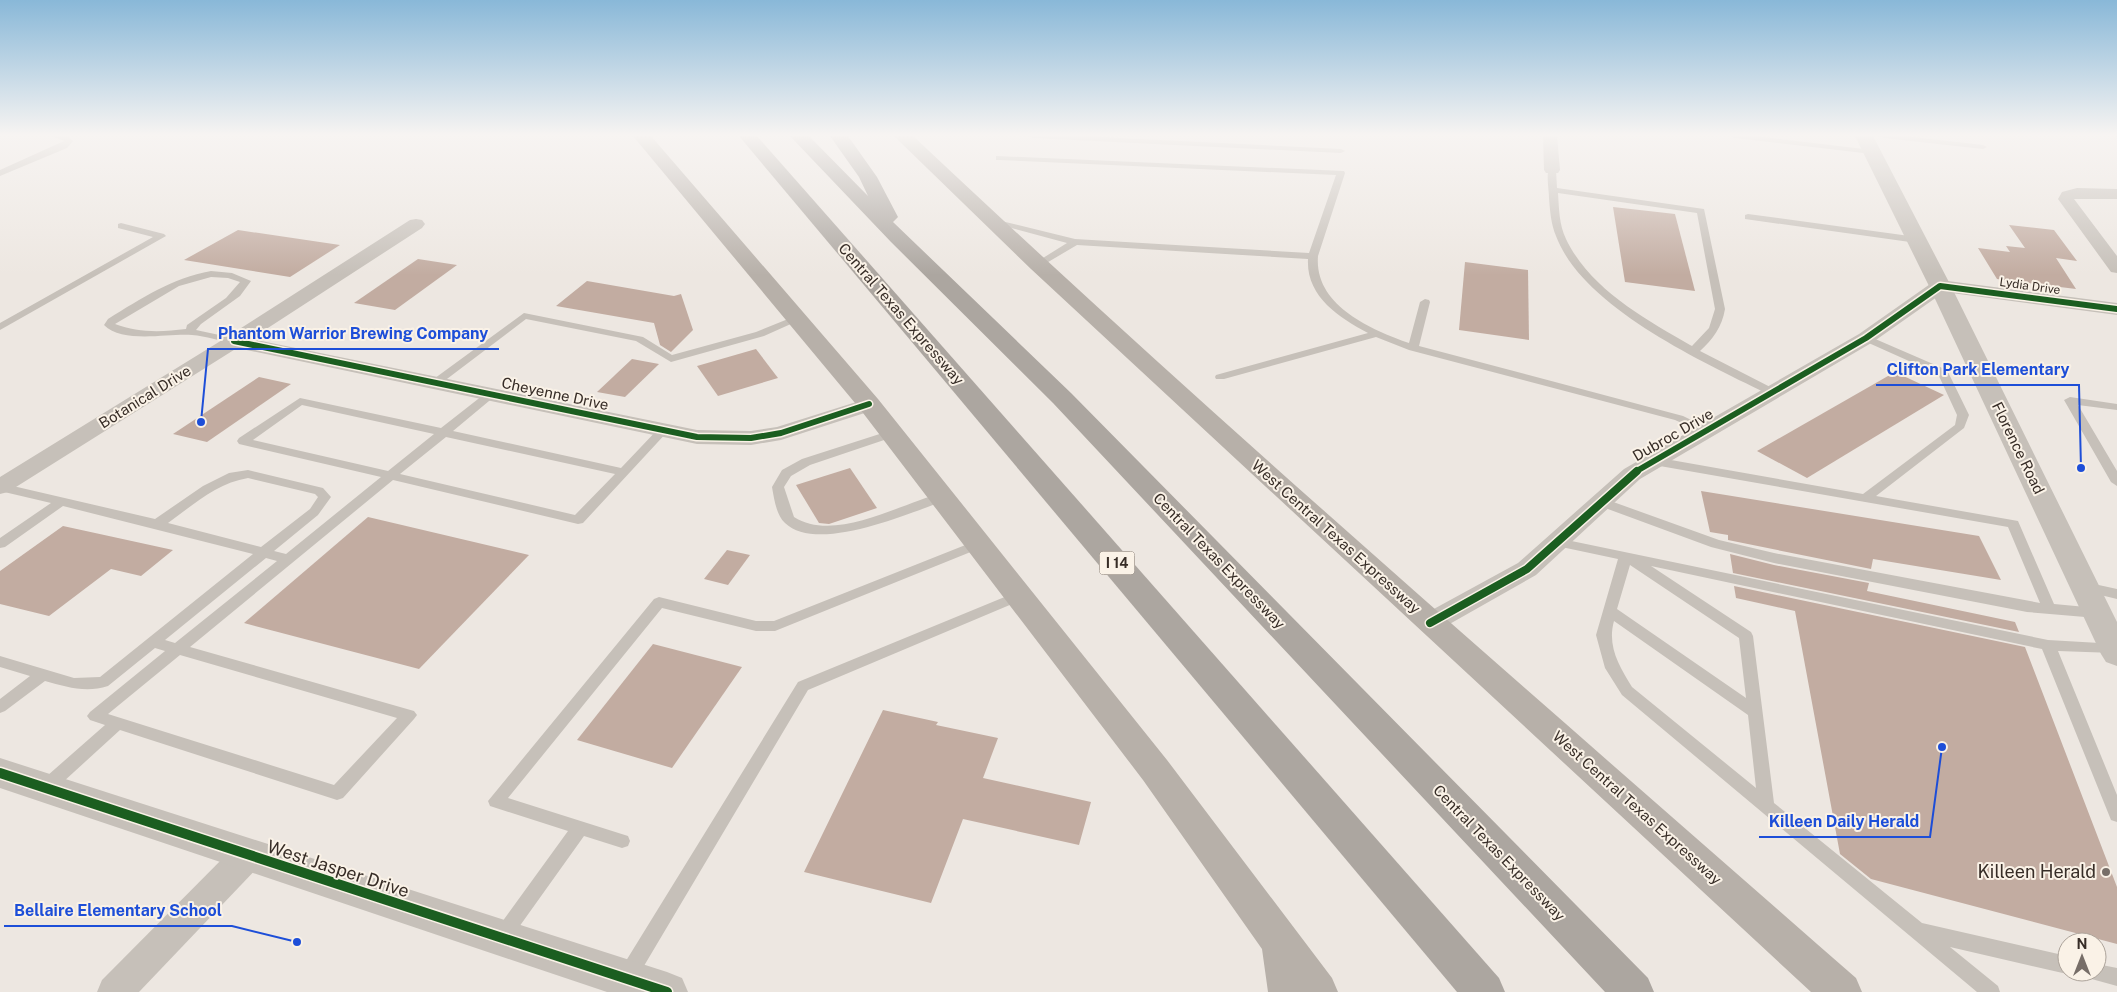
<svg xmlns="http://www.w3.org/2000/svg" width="2117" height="992" viewBox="0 0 2117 992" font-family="'Public Sans',sans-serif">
	<rect width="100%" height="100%" fill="#ede7e1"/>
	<g fill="#c2aca1">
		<path d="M1613,207L1675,214L1695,291L1625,282Z"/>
		<path d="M2009,225L2054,230L2077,261L2056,258L2076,289L1997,279L1978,248L2010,252L2006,246L2025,248Z"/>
		<path d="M238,230L340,245L290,277L184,260Z"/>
		<path d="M418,259L457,265L395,310L354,303Z"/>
		<path d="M1465,262L1528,270L1529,340L1459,330Z"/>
		<path d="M587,281L674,296L681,294L693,330L671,352L660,345L654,323L556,306Z"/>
		<path d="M756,349L778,378L718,396L697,366Z"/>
		<path d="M632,359L659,364L625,397L597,392Z"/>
		<path d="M1895,372L1944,395L1807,478L1757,451Z"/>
		<path d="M259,377L291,384L207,442L173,434Z"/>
		<path d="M850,468L877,508L829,524L819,523L796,485Z"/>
		<path d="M1701,491L1979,536L2001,580L1873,559L1871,569L1728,540V535L1710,532Z"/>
		<path d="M368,517L529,555L419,669L244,623Z"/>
		<path d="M63,526L173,550L141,576L111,569L49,616L0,604V571Z"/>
		<path d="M727,550L750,555L728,585L704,579Z"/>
		<path d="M1730,554L1774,565L1869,583L1867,591L2015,622L2019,632L1733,573Z"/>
		<path d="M1734,586L2025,647L2117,887V944L1871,879L1840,854L1795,611L1736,598Z"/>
		<path d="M653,644L742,667L672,768L577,740Z"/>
		<path d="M883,710L938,722L936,725L998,738L983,778L1091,802L1079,845L963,819L931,903L804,872Z"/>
	</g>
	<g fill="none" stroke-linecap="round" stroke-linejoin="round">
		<g fill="#c6c0b9" fill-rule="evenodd">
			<path d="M52,136H67L73,141L67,148L0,176V170L64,141Z"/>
			<path d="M1029,136H1080L1341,149L1345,151L1341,153L1033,138Z"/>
			<path d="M1731,136H1754L1872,150L1876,152L1872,154L1735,138Z"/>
			<path d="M1880,136H1904L1983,145L1987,147L1983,149L1884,138Z"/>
			<path d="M996,156L1344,171L1345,173L1318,256C1314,305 1370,329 1409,343L1420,302L1425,299L1429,300L1430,302L1419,346L1683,416L1714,431L1708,434L1704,433L1675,420L1409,350L1376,337L1224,379H1216L1215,377L1216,375L1368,333C1338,317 1306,296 1308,259L1077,245L1038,268L1035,267V263L1067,243L989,222L993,219L1075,239L1309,253L1336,175L999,160H996Z"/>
			<path d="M1549,168L1556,170L1557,188L1704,209L1725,309C1722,327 1713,339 1700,351L1778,391L1780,393L1778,395H1770C1705,363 1583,308 1556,236C1551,224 1550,211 1549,198C1549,189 1546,177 1549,168ZM1558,193L1697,213L1715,309L1709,328L1692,346L1690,345C1645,319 1590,289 1566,239C1559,225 1559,208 1558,193Z"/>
			<path d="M1748,214L1917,237L1922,240L1917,243L1745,219V215Z"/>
			<path d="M121,223L164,234L166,236L0,330V323L153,237L118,228V224Z"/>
			<path d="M211,271L232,273L251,281L240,296L201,324L196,330L238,339L239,341L238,343L234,344C220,341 206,336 192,335C168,333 123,344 104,325L108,319C142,298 172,278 211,271ZM211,277L228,278L240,282L226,298L187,325L186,329C162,332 138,333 115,324L179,286Z"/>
			<path d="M524,313L643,337L672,355L756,332L793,317H801L802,319L764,336L671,362L636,341L526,319L439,385H431L429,383L431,381Z"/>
			<path d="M1866,335L1947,370L1969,415L1964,428L1876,496L2018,521L2054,604L2097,608L2102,609L2104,613L2102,617L2097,618L2027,612L1774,563L1711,547L1597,505L1595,502L1597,499H1605L1719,540L1774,553L2040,603L2008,527L1654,465L1648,461L1654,457L1863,494L1955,425L1957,415L1938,374L1862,340L1861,338Z"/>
			<path d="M491,391L497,394L495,396L453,431L621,468L659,428L663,427L669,430L583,523L578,524L393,480L190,647L414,711L417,715L414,719L343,798L337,800L120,730L51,793L45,795L39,793L37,788L39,783L105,725L90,720L87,716L90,712L165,651L155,648L108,686C86,693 66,687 45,681L5,711L0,713V699L30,676L0,667V656L74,678L100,677L253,554L63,506L5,547L0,548V538L51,503L0,491V483L155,519L203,486L229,473L248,470L323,488L331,497L318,515L274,551L286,554L381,477L239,444L237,441L239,438L300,398L441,428L487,392ZM302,405L434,434L388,471L253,440ZM446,437L615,474L575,515L400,474ZM248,478L315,494L318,497L310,509L261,547L168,523C193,505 217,483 248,478ZM266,558L277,561L175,643L165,640ZM180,655L397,718L334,785L108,714Z"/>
			<path d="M2070,397L2117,404V410L2078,405L2117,471V486L2111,482L2064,400Z"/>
			<path d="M892,430L898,434L896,436L810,465L791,476L784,487L794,517C835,543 899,504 942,493L946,494L948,497L946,500C910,513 817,554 785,523C776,515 774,498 772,487L782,470L802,459Z"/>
			<path d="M1557,538L2048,640L2117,644V652L2114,653L2058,651L2117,795V822L2111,820L2109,815L2042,649L1651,566L1751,632L1753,636L1774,803L1922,923L2067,956V972H2072L2067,974L1950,947L1998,986L2000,992H1977L1622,695L1605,668L1596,635L1618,559L1552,545L1550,542L1552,539ZM1630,565L1739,638L1746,698L1617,609ZM1614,621L1748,715L1756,788L1632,687C1619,666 1607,646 1614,621Z"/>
			<path d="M978,540L983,541L985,544L983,547L775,631H756L662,608L508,798L628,836L630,841L628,846L622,848L584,836L509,941L503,943L497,941L494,935L497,929L568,831L490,806L488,801L654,599L659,597L756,621H774Z"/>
			<path d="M2085,582L2117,589V599L2080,590L2078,587L2080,584Z"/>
			<path d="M1019,591L1024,593L1026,596L1024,599L808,690L635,981L628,984L621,981L619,975L621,969L798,682Z"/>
			<path d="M2097,964L2117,968V986L2088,978L2086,972H2097Z"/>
		</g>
		<g fill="#c6c0b9" fill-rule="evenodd">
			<path d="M1543,136H1557L1560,170L1558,173H1546L1544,170Z"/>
			<path d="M2077,188L2117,189V199H2074L2117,256V273L2111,272L2058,199L2062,192Z"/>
			<path d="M416,219L422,220L425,224L422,228L251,339L697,430L751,431L777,427L869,398L877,399L880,404L877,409L781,440L751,445L697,444L237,348L8,492L0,494V477L227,337L410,220Z"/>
			<path d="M1940,280L2117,303V315L1944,292L1873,342L1640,479L1536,575L1439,630L1430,633L1421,630L1417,623L1421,616L1518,563L1624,469L1859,334L1933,282Z"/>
			<path d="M247,842L259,846L263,856L259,866L139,992H97L102,980L235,846Z"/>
		</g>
		<g fill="#c6c0b9" fill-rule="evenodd">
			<path d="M1855,136H1873L1951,286L2117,622V666L2106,662L2101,654L1929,286Z"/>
			<path d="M0,758L667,972L682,978L688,992H607L0,788Z"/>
		</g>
		<g fill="#b7b0a9" fill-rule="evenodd">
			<path d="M633,136H651L878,399L1167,760L1332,978L1338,992H1268L1262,949L1143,780L860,409Z"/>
			<path d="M894,136H913C1220,425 1539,700 1856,978L1862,992H1811L1031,269Z"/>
		</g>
		<g fill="#aca6a0" fill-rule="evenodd">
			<path d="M739,136H757L1499,978L1505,992H1457Z"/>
			<path d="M790,136H809L868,196L859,177L830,136H848L877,177L898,217L893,222L1071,393L1648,978L1654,992H1605L1053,403L891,242Z"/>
		</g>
		<g stroke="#faf2e7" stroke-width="9">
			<g id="cycleway-far2">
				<path d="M234,341L697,437L751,438L781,433L869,404"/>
				<path d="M1635,472L1866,338L1940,286L2117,309"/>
			</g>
		</g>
		<g stroke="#faf2e7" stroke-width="11">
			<path id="cycleway-far1" d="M1430,623L1527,569L1637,471"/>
		</g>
		<g stroke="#faf2e7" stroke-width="13">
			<path id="cycleway" d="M0,773L667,992"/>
		</g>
		<use href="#cycleway-far2" stroke="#1b5e20" stroke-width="6"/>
		<use href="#cycleway-far1" stroke="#1b5e20" stroke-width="8"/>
		<use href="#cycleway" stroke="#1b5e20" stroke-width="10"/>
	</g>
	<linearGradient id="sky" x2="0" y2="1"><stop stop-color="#89b8d8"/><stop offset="0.49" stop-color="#f7f4f2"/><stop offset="1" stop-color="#f7f4f2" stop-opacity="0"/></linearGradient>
	<rect width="2117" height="275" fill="url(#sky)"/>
	<circle fill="#776e68" stroke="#faf2e7" stroke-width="2" cx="2106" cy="872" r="5"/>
	<g text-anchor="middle" stroke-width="4" stroke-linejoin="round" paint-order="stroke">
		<g font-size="12" fill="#372d27" stroke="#faf2e7">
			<text transform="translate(2030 286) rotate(8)" y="4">Lydia Drive</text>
		</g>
		<rect fill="#faf2e7" stroke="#726861" stroke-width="1" x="1099.5" y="551.5" width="35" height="23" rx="4"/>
		<g font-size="14" font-weight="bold" fill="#372d27">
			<text x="1117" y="568">I 14</text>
		</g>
		<g font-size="15" fill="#372d27" stroke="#faf2e7">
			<text transform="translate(901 314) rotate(49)" y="5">Central Texas Expressway</text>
			<text transform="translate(555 394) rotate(12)" y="5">Cheyenne Drive</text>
			<text transform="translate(145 397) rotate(-32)" y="5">Botanical Drive</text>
			<text transform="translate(1673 435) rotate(-30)" y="5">Dubroc Drive</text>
			<text transform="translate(2018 448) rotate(64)" y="5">Florence Road</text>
			<text transform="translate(1336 537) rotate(42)" y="5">West Central Texas Expressway</text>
			<text transform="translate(1219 561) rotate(46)" y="5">Central Texas Expressway</text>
			<text transform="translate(1637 808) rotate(42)" y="5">West Central Texas Expressway</text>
			<text transform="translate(1499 853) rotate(46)" y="5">Central Texas Expressway</text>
		</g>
		<g font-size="18" fill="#372d27" stroke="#faf2e7">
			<text transform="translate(338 869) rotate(18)" y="6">West Jasper Drive</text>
		</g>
		<g font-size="18" fill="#372d27" stroke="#faf2e7" text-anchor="end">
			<text x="2096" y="878">Killeen Herald</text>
		</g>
	</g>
	<path fill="none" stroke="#1d4ed8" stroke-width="2" d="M201 422L208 349H499M2081 468L2079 385H1876M1942 747L1930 837H1759M297 942L232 926H4"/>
	<g fill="#1d4ed8" stroke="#faf2e7" stroke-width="2">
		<circle cx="201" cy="422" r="5"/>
		<circle cx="2081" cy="468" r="5"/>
		<circle cx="1942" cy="747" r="5"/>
		<circle cx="297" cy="942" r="5"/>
	</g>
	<g font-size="16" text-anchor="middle" font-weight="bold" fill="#1d4ed8" stroke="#faf2e7" stroke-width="4" stroke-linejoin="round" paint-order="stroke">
		<text x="353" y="339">Phantom Warrior Brewing Company</text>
		<text x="1978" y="375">Clifton Park Elementary</text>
		<text x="1844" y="827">Killeen Daily Herald</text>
		<text x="118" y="916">Bellaire Elementary School</text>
	</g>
	<g transform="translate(2082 957)"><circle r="24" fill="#faf2e7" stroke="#aca39a"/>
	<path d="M0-4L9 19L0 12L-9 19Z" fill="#776e68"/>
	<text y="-8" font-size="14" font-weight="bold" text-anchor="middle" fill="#372d27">N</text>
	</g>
</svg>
